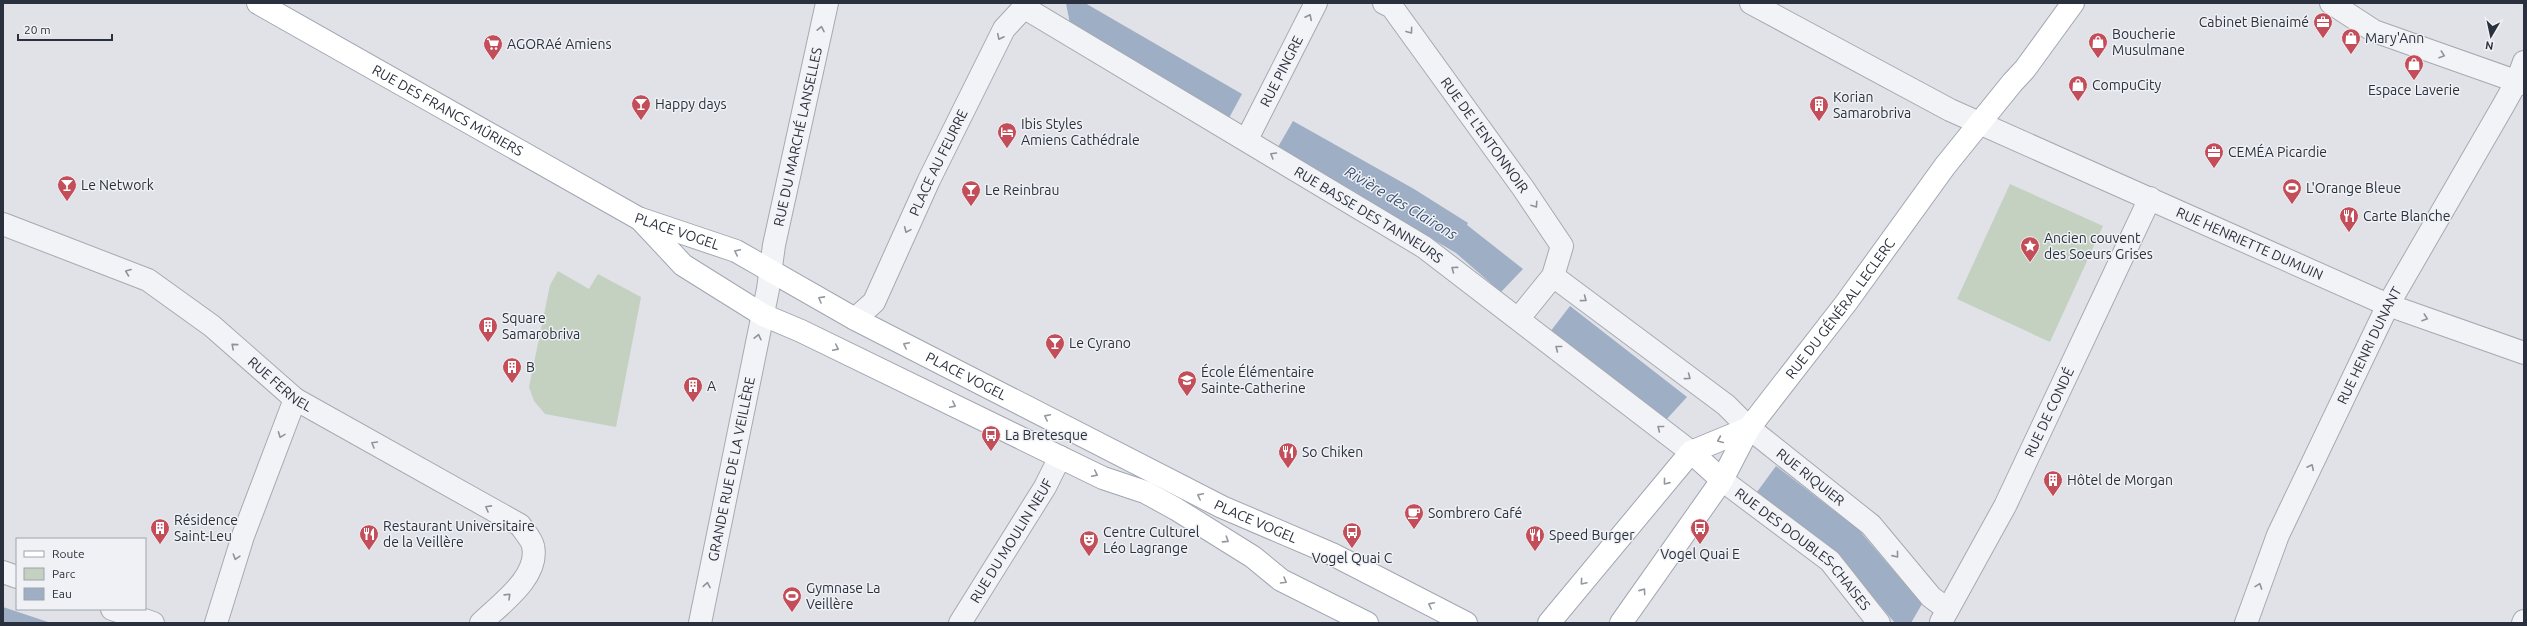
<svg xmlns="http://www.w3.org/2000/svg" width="2527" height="626" viewBox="0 0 2527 626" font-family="Ubuntu,sans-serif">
	<rect width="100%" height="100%" fill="#e0e2e7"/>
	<g fill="#c4d1c1">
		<path d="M2010,184L2103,226L2050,342L1957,299Z"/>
		<path d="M558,271L589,289L598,274L641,297L616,427L545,414L534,401L529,387L550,285Z"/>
	</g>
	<g fill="#9daec5">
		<path d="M1066,3H1085L1242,94L1229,118L1070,24Z"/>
		<path d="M1293,121L1414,189L1468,223L1467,225L1523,269L1501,292L1456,253L1278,147Z"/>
		<path d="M1570,306L1687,397L1665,421L1550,332Z"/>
		<path d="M1776,466L1858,529L1922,604L1911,623H1895L1836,553L1757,492Z"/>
		<path d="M3,607L51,623H3Z"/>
	</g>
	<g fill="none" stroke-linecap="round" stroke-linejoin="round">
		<g stroke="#a6a9b1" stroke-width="24">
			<g id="minor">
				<path id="s1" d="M1384,3L1392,7L1523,188L1562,246L1553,276L1519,318"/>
				<path id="s2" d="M1751,3L1950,110L2388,305L2524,353"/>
				<path d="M2331,3L2374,31L2524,84"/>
				<path id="s3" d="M1025,8L1424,247L1691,452"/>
				<path id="s4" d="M1247,139L1316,3"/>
				<path id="s5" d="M3,224L148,280L212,326L295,399L520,525C524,531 532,540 533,546C540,577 500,604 481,623"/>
				<path id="s6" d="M1553,276L1726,405L1749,428L1871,525L1931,597L1947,609"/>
				<path id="s7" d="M855,319L874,302L929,180L1004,29L1028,3"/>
				<path id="s8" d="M1722,480L1830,561L1879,623"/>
				<path d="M3,572L17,577"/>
				<path d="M112,609L153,623"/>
				<path id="s9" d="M1941,622L2005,506L2150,198"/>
				<path d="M216,623L243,536L295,399"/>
				<path id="s10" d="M700,623L768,289L774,245L827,3"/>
				<path id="s11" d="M960,623L1045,487L1060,457"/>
				<path id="s12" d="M2246,623L2278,535L2388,305L2503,106L2517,81L2524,62"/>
				<path d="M2523,623L2524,621"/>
			</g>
		</g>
		<g stroke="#a0a6b2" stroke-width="24">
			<g id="major">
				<path id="s13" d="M258,3L638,218L736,251L855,319L1222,507L1332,554L1466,623"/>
				<path d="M640,219L683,265L763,315L801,331L1103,478L1145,492L1176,509L1253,557L1281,580L1367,623"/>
				<path d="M1691,452L1722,480"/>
				<path d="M1549,623L1691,452L1749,428"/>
				<path id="s14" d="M1621,623L1722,480L1749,428L1846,303L1945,166L2012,83L2025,69L2073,3"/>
			</g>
		</g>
		<use href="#minor" stroke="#f2f3f6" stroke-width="22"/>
		<use href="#major" stroke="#fff" stroke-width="22"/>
	</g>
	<defs><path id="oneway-chevron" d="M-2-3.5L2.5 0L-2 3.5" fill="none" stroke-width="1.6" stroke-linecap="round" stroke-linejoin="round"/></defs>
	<g stroke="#8e929a">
		<use href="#oneway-chevron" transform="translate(1309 17) rotate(-63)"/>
		<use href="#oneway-chevron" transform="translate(821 29) rotate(-78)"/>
		<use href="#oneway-chevron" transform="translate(1410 31) rotate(54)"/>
		<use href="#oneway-chevron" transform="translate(1000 37) rotate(116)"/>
		<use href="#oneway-chevron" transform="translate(2442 55) rotate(19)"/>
		<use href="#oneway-chevron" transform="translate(1273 155) rotate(-149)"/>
		<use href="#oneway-chevron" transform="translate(1535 205) rotate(56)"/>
		<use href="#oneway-chevron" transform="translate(907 230) rotate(114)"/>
		<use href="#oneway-chevron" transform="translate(1454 269) rotate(-143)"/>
		<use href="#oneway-chevron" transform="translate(128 272) rotate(-159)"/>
		<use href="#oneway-chevron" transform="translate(1584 299) rotate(37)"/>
		<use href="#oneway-chevron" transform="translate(2425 318) rotate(19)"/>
		<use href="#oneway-chevron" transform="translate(758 337) rotate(-77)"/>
		<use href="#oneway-chevron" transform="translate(234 346) rotate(-139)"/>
		<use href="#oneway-chevron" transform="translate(1558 348) rotate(-142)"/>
		<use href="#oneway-chevron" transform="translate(1688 377) rotate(37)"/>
		<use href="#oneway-chevron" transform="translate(1660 428) rotate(-142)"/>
		<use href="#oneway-chevron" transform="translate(281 435) rotate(111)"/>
		<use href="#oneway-chevron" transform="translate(374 444) rotate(-150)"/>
		<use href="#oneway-chevron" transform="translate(2311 467) rotate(-64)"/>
		<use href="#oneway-chevron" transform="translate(488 508) rotate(-151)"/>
		<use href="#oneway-chevron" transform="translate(1896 555) rotate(51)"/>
		<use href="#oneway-chevron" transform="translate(236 557) rotate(107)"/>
		<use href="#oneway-chevron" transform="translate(707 585) rotate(-80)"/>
		<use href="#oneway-chevron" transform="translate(2259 586) rotate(-70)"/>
		<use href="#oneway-chevron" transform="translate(508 596) rotate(-44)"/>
	</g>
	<g stroke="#94989e">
		<use href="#oneway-chevron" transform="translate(737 252) rotate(-155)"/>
		<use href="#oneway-chevron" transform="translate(821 299) rotate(-151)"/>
		<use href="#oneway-chevron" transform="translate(906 345) rotate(-153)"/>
		<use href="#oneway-chevron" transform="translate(836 348) rotate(26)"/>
		<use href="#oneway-chevron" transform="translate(953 405) rotate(26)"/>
		<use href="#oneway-chevron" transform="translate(1047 417) rotate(-153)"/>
		<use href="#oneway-chevron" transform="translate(1720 440) rotate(157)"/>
		<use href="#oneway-chevron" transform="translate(1095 474) rotate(26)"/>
		<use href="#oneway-chevron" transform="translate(1666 482) rotate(129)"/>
		<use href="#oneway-chevron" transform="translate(1200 496) rotate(-153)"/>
		<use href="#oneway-chevron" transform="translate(1226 540) rotate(33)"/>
		<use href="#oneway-chevron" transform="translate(1284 581) rotate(30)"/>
		<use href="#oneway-chevron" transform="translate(1583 582) rotate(130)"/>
		<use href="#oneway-chevron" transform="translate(1643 591) rotate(-55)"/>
		<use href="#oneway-chevron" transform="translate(1431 605) rotate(-153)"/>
	</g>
	<defs>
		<g id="office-pin" transform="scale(1)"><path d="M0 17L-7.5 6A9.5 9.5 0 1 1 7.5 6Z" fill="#c34e59" stroke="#eff1f5"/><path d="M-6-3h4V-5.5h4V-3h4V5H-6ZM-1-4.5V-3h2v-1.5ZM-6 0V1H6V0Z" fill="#fff"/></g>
		<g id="shop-pin" transform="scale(1)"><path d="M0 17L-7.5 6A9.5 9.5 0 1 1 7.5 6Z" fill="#c34e59" stroke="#eff1f5"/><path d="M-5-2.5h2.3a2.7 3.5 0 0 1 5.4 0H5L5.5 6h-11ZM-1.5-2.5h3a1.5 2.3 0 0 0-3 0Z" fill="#fff"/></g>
		<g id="supermarket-pin" transform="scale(1)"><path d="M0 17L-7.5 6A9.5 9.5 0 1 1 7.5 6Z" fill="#c34e59" stroke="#eff1f5"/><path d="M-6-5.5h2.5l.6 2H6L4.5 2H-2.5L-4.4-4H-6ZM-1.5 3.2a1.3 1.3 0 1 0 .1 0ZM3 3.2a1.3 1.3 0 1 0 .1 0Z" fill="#fff"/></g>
		<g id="bar-pin" transform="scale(1)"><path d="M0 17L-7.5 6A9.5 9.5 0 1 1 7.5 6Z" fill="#c34e59" stroke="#eff1f5"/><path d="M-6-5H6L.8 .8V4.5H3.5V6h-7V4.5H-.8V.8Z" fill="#fff"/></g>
		<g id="building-pin" transform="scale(1)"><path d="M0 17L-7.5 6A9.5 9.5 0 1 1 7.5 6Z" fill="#c34e59" stroke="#eff1f5"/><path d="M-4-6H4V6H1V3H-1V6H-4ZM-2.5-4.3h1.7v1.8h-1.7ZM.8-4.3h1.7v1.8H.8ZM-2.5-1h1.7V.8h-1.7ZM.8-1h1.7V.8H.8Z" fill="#fff"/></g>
		<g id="hotel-pin" transform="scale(1)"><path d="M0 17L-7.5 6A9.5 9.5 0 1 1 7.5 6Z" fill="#c34e59" stroke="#eff1f5"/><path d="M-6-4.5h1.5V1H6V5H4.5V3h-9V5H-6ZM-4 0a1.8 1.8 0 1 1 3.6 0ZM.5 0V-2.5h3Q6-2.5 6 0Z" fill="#fff"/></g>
		<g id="stadium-pin" transform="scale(1)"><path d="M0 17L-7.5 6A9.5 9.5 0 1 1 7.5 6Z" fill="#c34e59" stroke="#eff1f5"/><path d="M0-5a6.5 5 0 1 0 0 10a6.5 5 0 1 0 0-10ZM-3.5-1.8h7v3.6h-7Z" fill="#fff"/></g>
		<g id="restaurant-pin" transform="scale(1)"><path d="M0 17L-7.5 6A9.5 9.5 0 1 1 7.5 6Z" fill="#c34e59" stroke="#eff1f5"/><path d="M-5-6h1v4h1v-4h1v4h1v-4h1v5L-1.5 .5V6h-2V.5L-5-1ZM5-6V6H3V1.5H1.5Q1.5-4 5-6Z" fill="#fff"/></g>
		<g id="sight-pin" transform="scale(1)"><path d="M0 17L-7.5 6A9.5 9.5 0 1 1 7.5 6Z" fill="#c34e59" stroke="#eff1f5"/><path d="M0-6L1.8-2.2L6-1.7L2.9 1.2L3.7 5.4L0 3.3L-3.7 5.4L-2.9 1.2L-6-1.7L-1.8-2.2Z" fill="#fff"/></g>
		<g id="school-pin" transform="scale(1)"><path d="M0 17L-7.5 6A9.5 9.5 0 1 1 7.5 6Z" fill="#c34e59" stroke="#eff1f5"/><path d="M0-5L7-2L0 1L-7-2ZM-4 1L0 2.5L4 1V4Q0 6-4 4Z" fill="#fff"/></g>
		<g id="bus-pin" transform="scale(1)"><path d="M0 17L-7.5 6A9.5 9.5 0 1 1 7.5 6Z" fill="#c34e59" stroke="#eff1f5"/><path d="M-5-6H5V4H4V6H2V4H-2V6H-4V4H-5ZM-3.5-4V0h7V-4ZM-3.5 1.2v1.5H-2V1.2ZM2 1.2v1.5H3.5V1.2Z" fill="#fff"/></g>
		<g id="cafe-pin" transform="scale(1)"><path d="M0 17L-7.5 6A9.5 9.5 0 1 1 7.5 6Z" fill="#c34e59" stroke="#eff1f5"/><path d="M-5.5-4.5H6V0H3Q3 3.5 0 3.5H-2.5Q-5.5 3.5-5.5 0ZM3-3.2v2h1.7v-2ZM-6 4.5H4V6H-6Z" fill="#fff"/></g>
		<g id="theatre-pin" transform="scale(1)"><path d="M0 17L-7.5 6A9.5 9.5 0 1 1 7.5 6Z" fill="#c34e59" stroke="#eff1f5"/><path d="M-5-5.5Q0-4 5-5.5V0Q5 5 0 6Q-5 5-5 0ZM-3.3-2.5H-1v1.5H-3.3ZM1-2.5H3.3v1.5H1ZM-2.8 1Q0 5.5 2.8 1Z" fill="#fff"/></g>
	</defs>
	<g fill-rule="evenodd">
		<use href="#office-pin" x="2323" y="22"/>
		<use href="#shop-pin" x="2351" y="38"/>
		<use href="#shop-pin" x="2098" y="42"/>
		<use href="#supermarket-pin" x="493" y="44"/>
		<use href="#shop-pin" x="2414" y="64"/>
		<use href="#shop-pin" x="2078" y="85"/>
		<use href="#bar-pin" x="641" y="104"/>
		<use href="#building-pin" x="1819" y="105"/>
		<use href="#hotel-pin" x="1007" y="132"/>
		<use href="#office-pin" x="2214" y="152"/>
		<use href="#bar-pin" x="67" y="185"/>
		<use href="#stadium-pin" x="2292" y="188"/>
		<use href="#bar-pin" x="971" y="190"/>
		<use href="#restaurant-pin" x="2349" y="216"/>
		<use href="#sight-pin" x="2030" y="246"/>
		<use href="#building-pin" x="488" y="326"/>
		<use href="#bar-pin" x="1055" y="343"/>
		<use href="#building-pin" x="512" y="367"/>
		<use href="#school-pin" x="1187" y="380"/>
		<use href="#building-pin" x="693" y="386"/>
		<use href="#bus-pin" x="991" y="435"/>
		<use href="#restaurant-pin" x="1288" y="452"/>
		<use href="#building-pin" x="2053" y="480"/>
		<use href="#cafe-pin" x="1414" y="513"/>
		<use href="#building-pin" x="160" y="528"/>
		<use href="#bus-pin" x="1700" y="528"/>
		<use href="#bus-pin" x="1352" y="532"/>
		<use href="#restaurant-pin" x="369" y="534"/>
		<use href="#restaurant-pin" x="1535" y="535"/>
		<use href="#theatre-pin" x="1089" y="540"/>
		<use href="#stadium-pin" x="792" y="596"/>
	</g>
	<g text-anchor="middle" stroke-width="3" stroke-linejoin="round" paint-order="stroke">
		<g font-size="14" fill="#2a303d" stroke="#eff1f5" text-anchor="start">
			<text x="2309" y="27" text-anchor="end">Cabinet Bienaimé</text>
			<text x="2112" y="39">Boucherie<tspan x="2112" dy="16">Musulmane</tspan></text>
			<text x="2365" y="43">Mary'Ann</text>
			<text x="507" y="49">AGORAé Amiens</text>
			<text x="2092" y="90">CompuCity</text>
			<text x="2414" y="95" text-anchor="middle">Espace Laverie</text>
			<text x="1833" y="102">Korian<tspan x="1833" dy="16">Samarobriva</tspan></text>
			<text x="655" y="109">Happy days</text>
			<text x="1021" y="129">Ibis Styles<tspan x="1021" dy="16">Amiens Cathédrale</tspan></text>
			<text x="2228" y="157">CEMÉA Picardie</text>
			<text x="81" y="190">Le Network</text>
			<text x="2306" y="193">L'Orange Bleue</text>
			<text x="985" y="195">Le Reinbrau</text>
			<text x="2363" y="221">Carte Blanche</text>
			<text x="2044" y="243">Ancien couvent<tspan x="2044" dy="16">des Soeurs Grises</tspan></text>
			<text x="502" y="323">Square<tspan x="502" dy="16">Samarobriva</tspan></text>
			<text x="1069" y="348">Le Cyrano</text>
			<text x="526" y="372">B</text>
			<text x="1201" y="377">École Élémentaire<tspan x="1201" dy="16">Sainte-Catherine</tspan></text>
			<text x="707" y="391">A</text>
			<text x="1005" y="440">La Bretesque</text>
			<text x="1302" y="457">So Chiken</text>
			<text x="2067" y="485">Hôtel de Morgan</text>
			<text x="1428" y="518">Sombrero Café</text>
			<text x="174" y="525">Résidence<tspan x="174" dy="16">Saint-Leu</tspan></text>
			<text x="383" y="531">Restaurant Universitaire<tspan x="383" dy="16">de la Veillère</tspan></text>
			<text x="1103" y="537">Centre Culturel<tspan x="1103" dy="16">Léo Lagrange</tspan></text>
			<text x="1549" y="540">Speed Burger</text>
			<text x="1700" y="559" text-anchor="middle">Vogel Quai E</text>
			<text x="1352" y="563" text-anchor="middle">Vogel Quai C</text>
			<text x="806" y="593">Gymnase La<tspan x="806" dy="16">Veillère</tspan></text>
		</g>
		<g font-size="14" fill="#2a303d" stroke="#eff1f5">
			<text dy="5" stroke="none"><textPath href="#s4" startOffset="76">RUE PINGRE</textPath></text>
			<text dy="5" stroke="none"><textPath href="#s13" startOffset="218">RUE DES FRANCS MÛRIERS</textPath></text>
			<text dy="5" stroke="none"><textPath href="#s1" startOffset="167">RUE DE L'ENTONNOIR</textPath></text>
			<text dy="5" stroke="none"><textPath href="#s10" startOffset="496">RUE DU MARCHÉ LANSELLES</textPath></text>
			<text dy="5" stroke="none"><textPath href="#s7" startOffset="179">PLACE AU FEURRE</textPath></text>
			<text dy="5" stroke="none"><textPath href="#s3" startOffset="401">RUE BASSE DES TANNEURS</textPath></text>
			<text dy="5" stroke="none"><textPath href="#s13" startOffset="478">PLACE VOGEL</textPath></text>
			<text dy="5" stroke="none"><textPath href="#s2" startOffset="554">RUE HENRIETTE DUMUIN</textPath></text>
			<text dy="5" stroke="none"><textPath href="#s14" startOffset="384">RUE DU GÉNÉRAL LECLERC</textPath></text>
			<text dy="5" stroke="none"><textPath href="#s12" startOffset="304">RUE HENRI DUNANT</textPath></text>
			<text dy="5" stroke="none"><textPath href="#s13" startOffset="802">PLACE VOGEL</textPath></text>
			<text dy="5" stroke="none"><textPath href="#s5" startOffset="324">RUE FERNEL</textPath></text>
			<text dy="5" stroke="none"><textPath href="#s9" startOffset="236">RUE DE CONDÉ</textPath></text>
			<text dy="5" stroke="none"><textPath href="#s10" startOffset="157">GRANDE RUE DE LA VEILLÈRE</textPath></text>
			<text dy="5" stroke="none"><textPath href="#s6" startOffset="327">RUE RIQUIER</textPath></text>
			<text dy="5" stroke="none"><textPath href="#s13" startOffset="1126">PLACE VOGEL</textPath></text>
			<text dy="5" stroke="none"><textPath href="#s11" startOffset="97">RUE DU MOULIN NEUF</textPath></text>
			<text dy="5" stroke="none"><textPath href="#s8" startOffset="107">RUE DES DOUBLES-CHAISES</textPath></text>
		</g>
		<g font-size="15" font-style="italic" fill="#374d6e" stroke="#eff1f5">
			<text transform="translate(1401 203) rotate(31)" y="5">Rivière des Clairons</text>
		</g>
	</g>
	<rect width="2527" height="626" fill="none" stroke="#2a303d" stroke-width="8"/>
	<rect x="16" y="538" width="130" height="72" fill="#eff1f5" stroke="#a0a4ab"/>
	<rect x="24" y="551" width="20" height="6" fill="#ffffff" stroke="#a0a4ab"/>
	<text x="52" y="558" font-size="12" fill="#2a303d">Route</text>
	<rect x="24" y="568" width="20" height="12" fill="#c4d1c1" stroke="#a0a4ab"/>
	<text x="52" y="578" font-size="12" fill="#2a303d">Parc</text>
	<rect x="24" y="588" width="20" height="12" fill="#9daec5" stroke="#a0a4ab"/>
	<text x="52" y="598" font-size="12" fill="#2a303d">Eau</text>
	<g transform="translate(2491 36) rotate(189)" stroke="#eff1f5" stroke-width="3" paint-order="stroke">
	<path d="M0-3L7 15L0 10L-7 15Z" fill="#2a303d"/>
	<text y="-6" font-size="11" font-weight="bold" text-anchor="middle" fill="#2a303d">N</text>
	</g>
	<path d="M18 34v6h94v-6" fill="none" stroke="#2a303d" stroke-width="2"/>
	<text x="24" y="34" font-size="12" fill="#2a303d" stroke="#eff1f5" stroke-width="3" paint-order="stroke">20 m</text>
</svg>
